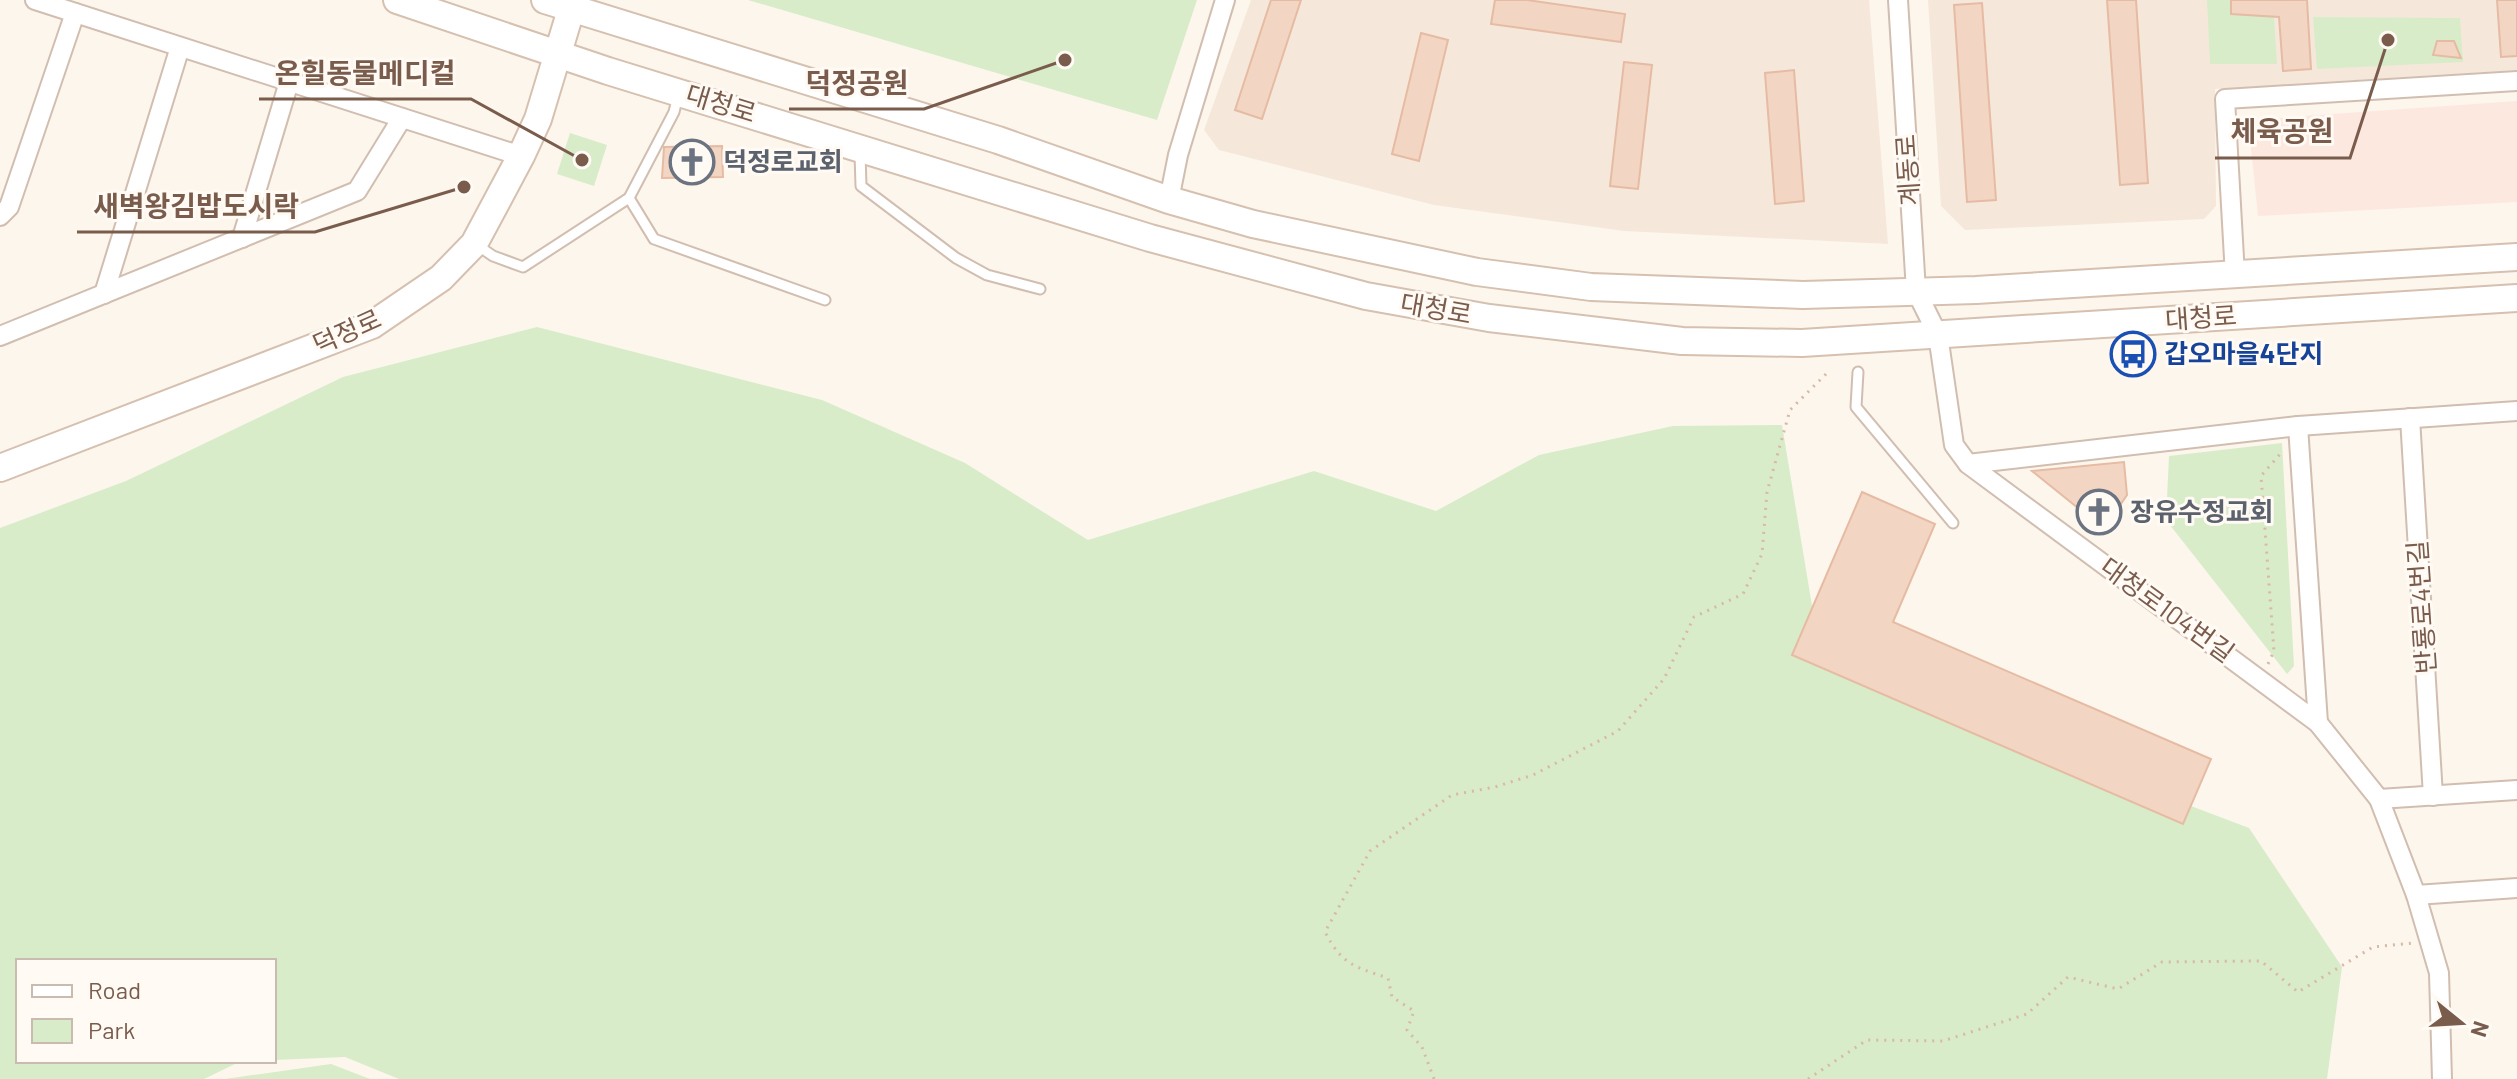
<svg xmlns="http://www.w3.org/2000/svg" width="2517" height="1079" viewBox="0 0 2517 1079" font-family="Barlow,'Noto Sans KR',sans-serif">
	<rect width="100%" height="100%" fill="#fdf6ec"/>
	<g fill="#f5e8da">
		<path d="M1251,0H1869L1888,244L1624,231L1434,205L1219,150L1204,130Z"/>
		<path d="M1928,0H2517V70L2215,89L2216,206L2204,219L1965,230L1941,206Z"/>
	</g>
	<path fill="#fde8e0" d="M2517,101V202L2258,216L2248,120Z"/>
	<g fill="#d8ecc9">
		<path d="M748,0H1197L1157,120Z"/>
		<path d="M2207,0H2273L2277,64H2210Z"/>
		<path d="M2313,17L2460,18L2463,62L2317,69Z"/>
		<path d="M570,133L607,145L594,186L557,174Z"/>
		<path d="M537,327L822,400L965,463L1088,540L1314,471L1436,511L1539,455L1673,426L1782,425L1822,666L2249,828L2342,967L2327,1079H399L345,1057L274,1060V961H18V1061H257L239,1062L204,1079H0V528L126,481L343,377Z"/>
		<path d="M2282,443L2294,666L2287,674L2166,520L2169,456Z"/>
		<path d="M331,1064L370,1079H224H225Z"/>
	</g>
	<g fill="#f3d5c3" stroke="#e6bba3" stroke-width="2">
		<path d="M1271,0H1301L1262,119L1235,110Z"/>
		<path d="M1495,0H1527L1625,14L1621,42L1491,24Z"/>
		<path d="M2107,0H2136L2148,183L2120,185Z"/>
		<path d="M2231,0H2307L2311,69L2283,71L2279,17L2231,14Z"/>
		<path d="M2497,0H2517V56L2501,57Z"/>
		<path d="M1982,3L1996,200L1967,202L1954,5Z"/>
		<path d="M1421,33L1448,40L1419,161L1392,154Z"/>
		<path d="M2437,41H2454L2461,58L2433,55Z"/>
		<path d="M1624,62L1652,65L1638,189L1610,186Z"/>
		<path d="M1794,70L1804,201L1775,204L1765,73Z"/>
		<path d="M722,146L723,177L662,178L664,147Z"/>
		<path d="M2124,462L2127,495L2104,529L2032,471Z"/>
		<path d="M1862,492L1935,524L1893,622L2211,759L2183,824L1792,655Z"/>
	</g>
	<g fill="none" stroke-linecap="round" stroke-linejoin="round">
		<g stroke="#d1beb0" stroke-width="13">
			<g id="lane">
				<path d="M860,153L861,186L956,258L987,275L1040,289"/>
				<path d="M629,198L654,239L825,300"/>
				<path d="M477,245L493,256L523,267L629,198L674,112L678,95"/>
				<path d="M1858,372L1856,407L1953,523"/>
			</g>
		</g>
		<g stroke="#d1beb0" stroke-width="22">
			<g id="street">
				<path d="M35,0L521,156"/>
				<path d="M1898,0L1916,291L1938,335L1954,445L1968,464L2318,723L2379,799L2416,895L2439,973L2442,1079"/>
				<path d="M1169,200L1178,155L1225,0"/>
				<path d="M0,216L9,207L75,13"/>
				<path d="M242,238L289,82"/>
				<path d="M2235,276L2225,99L2517,81"/>
				<path d="M104,294L180,47"/>
				<path d="M0,336L357,191L402,118"/>
				<path d="M2410,418L2433,796"/>
				<path d="M2298,426L2318,723"/>
				<path d="M1968,464L2298,426L2517,411"/>
				<path d="M2379,799L2517,790"/>
				<path d="M2416,895L2517,888"/>
			</g>
		</g>
		<g stroke="#d6c0b0" stroke-width="30">
			<g id="secondary">
				<path d="M397,0L608,71L1150,238L1366,296L1489,318L1682,341L1802,343L2517,298"/>
				<path d="M545,0L998,140L1169,200L1253,224L1477,272L1591,287L1803,295L1976,290L2517,257"/>
				<path d="M0,468L372,325L441,278L474,244L521,156L538,119L574,0"/>
			</g>
		</g>
		<g stroke="#d9b8a5" stroke-width="3" stroke-dasharray="2 6" stroke-linecap="butt">
			<path d="M2268,664L2274,651L2261,476L2281,453"/>
			<path d="M1434,1079L1422,1047L1407,1030L1414,1011L1392,997L1388,978C1355,967 1342,965 1325,932L1370,851L1452,795L1495,787L1533,775L1618,731L1664,679L1694,617L1743,594L1762,554L1767,492L1790,410L1828,372"/>
			<path d="M1808,1079L1867,1040L1943,1041L2027,1014L2068,977L2118,989L2162,962L2261,961L2298,992L2373,947L2413,943"/>
		</g>
		<use href="#lane" stroke="#fff" stroke-width="9"/>
		<use href="#street" stroke="#fff" stroke-width="18"/>
		<use href="#secondary" stroke="#fff" stroke-width="26"/>
	</g>
	<defs>
		<g id="church-ring" transform="scale(2.3)"><circle r="9.5" fill="#fffaf3" stroke="#6b7280" stroke-width="1.5"/><path d="M-1.2-6h2.4v3.5h3.3v2.4h-3.3V6h-2.4V-.1h-3.3v-2.4h3.3Z" fill="#6b7280"/></g>
		<g id="bus-ring" transform="scale(2.3)"><circle r="9.5" fill="#fffaf3" stroke="#1a4fb4" stroke-width="1.5"/><path d="M-5-6H5V4H4V6H2V4H-2V6H-4V4H-5ZM-3.5-4V0h7V-4ZM-3.5 1.2v1.5H-2V1.2ZM2 1.2v1.5H3.5V1.2Z" fill="#1a4fb4"/></g>
	</defs>
	<g fill-rule="evenodd">
		<use href="#church-ring" x="692" y="162"/>
		<use href="#bus-ring" x="2133" y="354"/>
		<use href="#church-ring" x="2099" y="512"/>
	</g>
	<g text-anchor="middle" stroke-width="6" stroke-linejoin="round" paint-order="stroke">
		<g font-size="26" fill="#7a5c4d" stroke="#fffaf3">
			<text transform="translate(721 104) rotate(17)" y="9">대청로</text>
			<text transform="translate(1908 170) rotate(-94)" y="9">계동로</text>
			<text transform="translate(1436 309) rotate(10)" y="9">대청로</text>
			<text transform="translate(2201 318) rotate(-4)" y="9">대청로</text>
			<text transform="translate(347 332) rotate(-24)" y="9">덕정로</text>
			<text transform="translate(2422 607) rotate(-94)" y="9">반룡로4번길</text>
			<text transform="translate(2167 610) rotate(36)" y="9">대청로104번길</text>
		</g>
		<g font-size="26" font-weight="bold" fill="#5b616d" stroke="#fffaf3" text-anchor="start">
			<text x="723" y="171">덕정로교회</text>
			<text x="2130" y="521">장유수정교회</text>
		</g>
		<g font-size="26" font-weight="bold" fill="#164399" stroke="#fffaf3" text-anchor="start">
			<text x="2164" y="363">갑오마을4단지</text>
		</g>
	</g>
	<path fill="none" stroke="#7a5c4d" stroke-width="3" d="M582 160L471 99H259M1065 60L924 109H789M2388 40L2350 158H2215M464 187L315 232H77"/>
	<g fill="#7a5c4d" stroke="#fffaf3" stroke-width="3">
		<circle cx="582" cy="160" r="8"/>
		<circle cx="1065" cy="60" r="8"/>
		<circle cx="2388" cy="40" r="8"/>
		<circle cx="464" cy="187" r="8"/>
	</g>
	<g font-size="28" text-anchor="middle" font-weight="bold" fill="#7a5c4d" stroke="#fffaf3" stroke-width="6" stroke-linejoin="round" paint-order="stroke">
		<text x="365" y="83">온힐동물메디컬</text>
		<text x="857" y="93">덕정공원</text>
		<text x="2282" y="141">체육공원</text>
		<text x="196" y="216">새벽왕김밥도시락</text>
	</g>
	<rect x="16" y="959" width="260" height="104" fill="#fffaf3" stroke="#cabbb1" stroke-width="2"/>
	<rect x="32" y="985" width="40" height="12" fill="#ffffff" stroke="#cabbb1" stroke-width="2"/>
	<text x="88" y="999" font-size="24" fill="#7a5c4d">Road</text>
	<rect x="32" y="1019" width="40" height="24" fill="#d8ecc9" stroke="#cabbb1" stroke-width="2"/>
	<text x="88" y="1039" font-size="24" fill="#7a5c4d">Park</text>
	<g transform="translate(2461 1023) rotate(108)" stroke="#fffaf3" stroke-width="6" paint-order="stroke">
	<path d="M0-6L14 30L0 20L-14 30Z" fill="#7a5c4d"/>
	<text y="-12" font-size="22" font-weight="bold" text-anchor="middle" fill="#7a5c4d">N</text>
	</g>
</svg>
